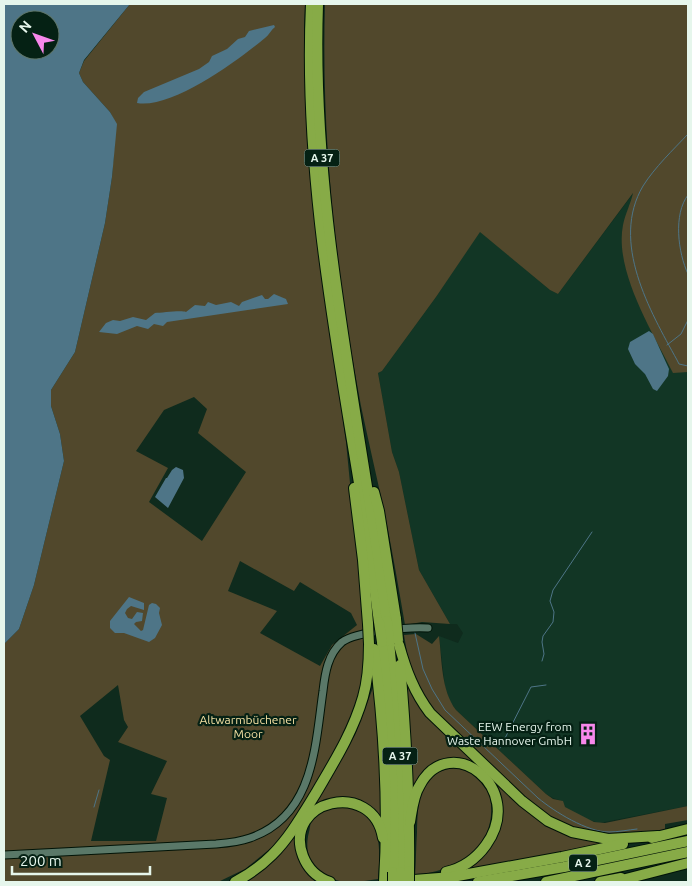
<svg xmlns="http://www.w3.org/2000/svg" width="692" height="886" viewBox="0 0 692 886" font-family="Ubuntu,sans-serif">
	<rect width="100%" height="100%" fill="#0f2b1d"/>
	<path fill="#123625" d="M635,191L673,372H688V806L599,823L586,819L564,807L562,801L553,798L546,794L456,710L450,702L445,687L439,636L458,643L463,633L457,624H450L419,570L399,472L392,452L378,373L382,371L436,297L480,231L550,290L558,294Z"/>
	<g fill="#51482c" fill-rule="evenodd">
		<path d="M130,4H305L304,28L307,124L312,183L318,245L346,442L354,524L365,610V674L355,716L295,820L276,844L245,869L218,882H4V644L19,629L34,585L64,461L60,434L51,406V390L75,352L105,223L112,177L116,124L110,112L83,82L79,73L84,61ZM194,397L207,409L198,433L246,472L202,541L149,502L168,468L136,451L164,410ZM240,561L294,591L300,582L351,613L357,625L332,645L320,666L260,633L277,611L228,591ZM118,685L124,720L128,727L118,742L167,761L151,794L167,798L156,841H91L110,760L104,756L80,716Z"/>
		<path d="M325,4H688V372L673,373C653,333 614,271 623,225C625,214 631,203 633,193L558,294L550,290L480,232L436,297L382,371L378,373L392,452L399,472L419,570L450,624L422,622L405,625C399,590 393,555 386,520C378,482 369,444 361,406C336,274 321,138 325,4Z"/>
		<path d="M416,634L432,644L439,636C442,660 441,690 456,710L546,794L553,799L563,801L565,807L594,822L605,823L688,806V820L665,824V830L615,837L584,831L561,824L538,810L443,721L431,706L422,694L409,664L404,635Z"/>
		<path d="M404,671L409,685L539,817L623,841L464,871L492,841L494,783L448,761L412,796Z"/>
		<path d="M374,685L383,792V822L353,801L311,813L300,853L324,882H243L261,872L294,837L336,768L355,735Z"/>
		<path d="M454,768C492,772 499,810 484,839C482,842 481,846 478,849C463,867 436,871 415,876C416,861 416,847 417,832C418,803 418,772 454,768Z"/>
		<path d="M338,805C344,807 352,807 358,810C383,822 380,856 378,879C364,881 350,884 336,880C313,874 303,854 309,832C310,829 310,823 312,821C318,811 329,808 338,805Z"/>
	</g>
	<g fill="#4e7587" fill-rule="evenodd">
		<path d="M4,4H130L84,60L79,73L83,82L110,112L117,124L112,177L105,223L75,352L51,390V406L60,434L64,461L34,585L19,629L4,644ZM20,20H50V50H20Z"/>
		<path d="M274,25L275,27C271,30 269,35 265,38C238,60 173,109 137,103L138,98L144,92L199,69L209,62L212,56L227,49L238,39L245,37L249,31Z"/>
		<path d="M274,294L286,299L288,304L167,322L163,326L154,324L148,329L137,326L117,334L99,332L106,323L113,320L120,321L133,317L146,320L155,313C161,313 181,310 186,312L195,305L205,306L208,302L216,305L231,302L239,306L242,302L262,295L265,299H268Z"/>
		<path d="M649,331L653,334L669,369L668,376L657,391L653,389L645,374L635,364L628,349L630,342Z"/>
		<path d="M176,467L183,470L184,478L168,508L155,497L166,478H167L172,470Z"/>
		<path d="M129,597L144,603V610L131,606L127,609L125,613L128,618L132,619L137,612L143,613L142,621L136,622L134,624L141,631L143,630L149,605L152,603L156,604L160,608L159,613L162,625L155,638L149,642L124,633H115L110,628V621Z"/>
	</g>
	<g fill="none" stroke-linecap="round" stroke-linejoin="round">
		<g stroke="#4e7587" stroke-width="1">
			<path d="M688,134C673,150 655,167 643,186C610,242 650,311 677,360L679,364L688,366"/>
			<path d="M688,195C673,214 678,253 688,274"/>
			<path d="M667,345L681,334L688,320"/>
			<path d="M415,633L423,669L432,689L445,710L538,798C555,812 587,832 609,832C618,832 628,830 637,829"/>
			<path d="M542,661L544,654L542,642L543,636L553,622L554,612L550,601L553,590L592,532"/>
			<path d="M500,748L531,687L546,685"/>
			<path d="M94,807L99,790"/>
		</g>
		<g stroke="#001307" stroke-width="9">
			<path id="minor" d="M4,855L216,844C228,843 239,842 250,838C314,816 315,747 323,691C325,673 328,654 342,642C357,631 409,627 428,628"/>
		</g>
		<g stroke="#001307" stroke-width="12">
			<g id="highway">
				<path d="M311,4C303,175 337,345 364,514C370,550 374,586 379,622"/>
				<path d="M318,4C312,175 345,344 371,512C377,548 382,585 387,621"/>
				<path d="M354,488L363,560L368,624"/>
				<path d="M374,492L379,511L396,619"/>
				<path d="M389,641L400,760L401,872"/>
				<path d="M382,642C390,719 395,795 393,872"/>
				<path d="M399,645C406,670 414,692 430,713L522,801L548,821L572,832L608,839L658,836"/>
				<path d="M374,649C384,727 389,804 384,882"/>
				<path d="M400,665C406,734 410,802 409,871"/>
				<path d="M410,822C412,810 413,796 420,785C450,730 527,788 486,845C476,859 464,868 446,872"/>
				<path d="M652,838L688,829"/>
				<path d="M401,881L452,877L562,857L623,844"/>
				<path d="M235,882C248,875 261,866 272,855C290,837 303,814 316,793C334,762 353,732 363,697C368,680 369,662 369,644"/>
				<path d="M330,882C318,878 308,869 303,856C282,800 373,778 383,838"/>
				<path d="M478,882L564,867L688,841"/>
				<path d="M546,882L688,852"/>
				<path d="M600,882L621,878"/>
				<path d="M614,882L688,863"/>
			</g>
		</g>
		<use href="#minor" stroke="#5a7868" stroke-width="7"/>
		<use href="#highway" stroke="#87ab47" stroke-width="10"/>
		<g stroke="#001307" stroke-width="12" stroke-linecap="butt">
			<g id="highway-bridge">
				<path d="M396,619L398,640"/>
				<path d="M387,621L389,641"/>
				<path d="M379,622L382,642"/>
				<path d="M368,624L369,644"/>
				<path d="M393,882V872"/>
				<path d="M401,882V872"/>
				<path d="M409,882V871"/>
			</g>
		</g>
		<use href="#highway-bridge" stroke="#87ab47" stroke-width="10"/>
	</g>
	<defs>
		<g id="building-bare" transform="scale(1.725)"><path d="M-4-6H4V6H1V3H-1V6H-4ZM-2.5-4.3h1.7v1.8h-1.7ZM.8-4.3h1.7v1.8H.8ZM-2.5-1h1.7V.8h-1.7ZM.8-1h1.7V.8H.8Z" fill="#f788eb" stroke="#052114" stroke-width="2.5" paint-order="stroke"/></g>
	</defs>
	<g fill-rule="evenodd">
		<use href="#building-bare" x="588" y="734"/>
	</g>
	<g text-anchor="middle" stroke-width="4.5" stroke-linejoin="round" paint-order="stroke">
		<g fill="#052114" stroke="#a2b6ab" stroke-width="1">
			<rect x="304.5" y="149.5" width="35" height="17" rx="4"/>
			<rect x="382.5" y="747.5" width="35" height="17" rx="4"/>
			<rect x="569" y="854.5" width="28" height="17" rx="4"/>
		</g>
		<g font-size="11" font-weight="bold" fill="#e6f6ec">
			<text x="322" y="162">A 37</text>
			<text x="400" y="760">A 37</text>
			<text x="583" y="867">A 2</text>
		</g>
		<g font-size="12" fill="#f4e0a3" stroke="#052114">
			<text x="248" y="724">Altwarmbüchener<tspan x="248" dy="14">Moor</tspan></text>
		</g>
		<g font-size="12" fill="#e6f6ec" stroke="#052114" text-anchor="end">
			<text x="572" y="731">EEW Energy from<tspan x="572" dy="14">Waste Hannover GmbH</tspan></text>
		</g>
	</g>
	<rect width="692" height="886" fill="none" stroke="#e6f6ec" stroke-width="10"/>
	<g transform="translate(35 35) rotate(311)"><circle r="24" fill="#052114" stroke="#5f766a"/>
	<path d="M0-4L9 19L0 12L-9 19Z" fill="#f788eb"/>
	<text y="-8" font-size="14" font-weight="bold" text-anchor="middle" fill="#e6f6ec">N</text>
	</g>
	<path d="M12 866v8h138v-8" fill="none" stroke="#e6f6ec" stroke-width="2.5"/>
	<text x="20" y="866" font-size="15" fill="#e6f6ec" stroke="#052114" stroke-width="4" paint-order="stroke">200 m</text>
</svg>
